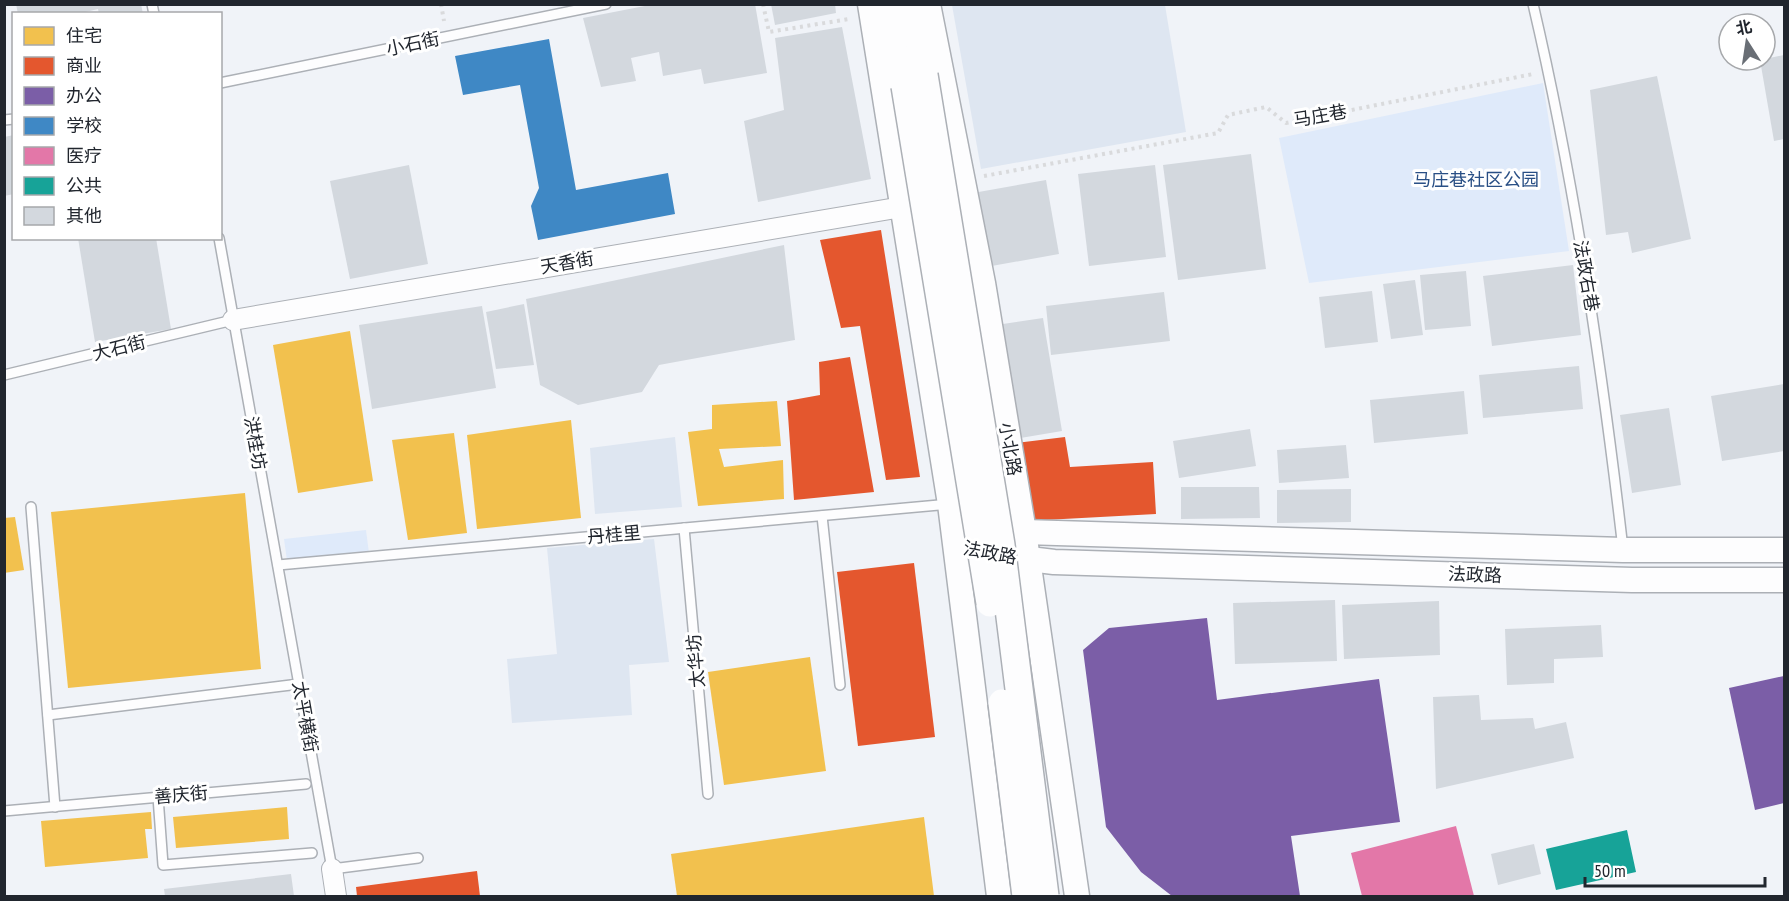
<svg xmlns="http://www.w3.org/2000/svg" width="1789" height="901" viewBox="0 0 1789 901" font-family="'PT Sans Narrow','Noto Sans SC',sans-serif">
	<rect width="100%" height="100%" fill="#f0f3f8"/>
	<g fill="#dee6f1">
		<path d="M952,5H1165L1186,132L981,169Z"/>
		<path d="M675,437L682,507L595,514L590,448Z"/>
		<path d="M654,539L669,662L629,665L632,715L512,723L507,659L557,654L547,548Z"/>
	</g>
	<g fill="#dfeafa">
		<path d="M1543,83L1569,251L1309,283L1279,138Z"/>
		<path d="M366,530L369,553L287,561L284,539Z"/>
	</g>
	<g fill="#f2c14e">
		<path d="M350,331L373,481L298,493L273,345Z"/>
		<path d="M777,401L781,446L719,449L724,467L783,460L784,499L698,506L688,432L712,429V405Z"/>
		<path d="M571,420L581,518L477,529L467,435Z"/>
		<path d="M454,433L467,533L408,540L392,440Z"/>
		<path d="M245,493L261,669L68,688L51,512Z"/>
		<path d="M15,517L24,570L4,573V518Z"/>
		<path d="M810,657L826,771L724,785L708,672Z"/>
		<path d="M287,807L289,839L176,848L173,817Z"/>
		<path d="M151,812L152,829H145L148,858L45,867L41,821Z"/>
		<path d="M924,817L934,896H677L671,854Z"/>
	</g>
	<g fill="#e4572e">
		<path d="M881,230L920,477L886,480L860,326L841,328L820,240Z"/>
		<path d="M850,357L874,492L794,500L787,401L820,395L819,362Z"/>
		<path d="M1065,437L1070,467L1153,462L1156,514L1026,521L1015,443Z"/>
		<path d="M914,563L935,737L858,746L837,572Z"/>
		<path d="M477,871L480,896H357L356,887Z"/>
	</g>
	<g fill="#7b5ea7">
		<path d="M1207,618L1217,700L1379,679L1400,822L1291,836L1300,896H1172L1141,872L1106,827L1083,650L1109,628Z"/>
		<path d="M1784,676V803L1755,810L1729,688Z"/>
	</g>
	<path fill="#3f88c5" d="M549,39L576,190L668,173L675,214L538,240L531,206L539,188L520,85L463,95L455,56Z"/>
	<path fill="#e377a8" d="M1456,826L1474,896H1362L1351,853Z"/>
	<path fill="#17a398" d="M1627,830L1636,872L1556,890L1546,849Z"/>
	<g fill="#d3d8de">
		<path d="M16,4H141L143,14H99L98,9L77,14H18Z"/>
		<path d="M655,4H755L767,73L704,84L701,69L663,76L659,52L631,58L636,81L601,87L583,18Z"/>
		<path d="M771,4H835L836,13L775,25Z"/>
		<path d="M842,27L871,179L758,202L744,121L784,110L775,38Z"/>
		<path d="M1784,55V139L1774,141L1760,60Z"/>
		<path d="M1657,76L1691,239L1632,253L1628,232L1606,235L1590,90Z"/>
		<path d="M14,135V194L4,196V137Z"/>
		<path d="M1251,154L1266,269L1178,280L1163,165Z"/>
		<path d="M409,165L428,264L350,279L330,181Z"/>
		<path d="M1155,165L1166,257L1089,266L1078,174Z"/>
		<path d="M1046,180L1059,254L986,267L973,193Z"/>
		<path d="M78,238H156L171,329L95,342Z"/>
		<path d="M784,245L795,340L659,365L642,392L578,405L540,385L526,299Z"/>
		<path d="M1573,265L1581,335L1492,346L1483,276Z"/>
		<path d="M1466,271L1471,326L1425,330L1420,275Z"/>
		<path d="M1415,280L1423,335L1391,339L1383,284Z"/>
		<path d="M1372,291L1378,342L1325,348L1319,297Z"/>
		<path d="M1164,292L1170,341L1051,355L1046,306Z"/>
		<path d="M524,304L534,365L496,369L486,312Z"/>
		<path d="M482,306L496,388L372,409L359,325Z"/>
		<path d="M1043,318L1062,431L1014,439L996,325Z"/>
		<path d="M1579,366L1583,409L1483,418L1479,375Z"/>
		<path d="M1784,384V451L1722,461L1711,396Z"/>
		<path d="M1464,391L1468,434L1374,443L1370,400Z"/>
		<path d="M1669,408L1681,485L1632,493L1620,415Z"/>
		<path d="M1250,429L1256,466L1179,478L1173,441Z"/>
		<path d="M1346,445L1349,478L1279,483L1277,450Z"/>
		<path d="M1181,487H1259L1260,518L1181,519Z"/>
		<path d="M1351,489V522L1277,523V490Z"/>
		<path d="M1335,600L1337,661L1235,664L1233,603Z"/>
		<path d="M1439,601L1440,655L1344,659L1342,605Z"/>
		<path d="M1601,625L1603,657L1554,659V683L1507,685L1505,629Z"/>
		<path d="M1479,695L1481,720L1533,718L1535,729L1566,722L1574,758L1436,789L1433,697Z"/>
		<path d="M1534,844L1541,874L1498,885L1491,854Z"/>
		<path d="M291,874L294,896H165L164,889Z"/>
	</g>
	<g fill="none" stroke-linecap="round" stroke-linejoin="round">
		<g stroke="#acb0b6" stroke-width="12">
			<g id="service">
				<path d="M152,4L154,14"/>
				<path d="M1533,4C1575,184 1602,366 1623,549"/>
				<path d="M220,83L606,4"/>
				<path d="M4,120L14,119"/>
				<path d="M219,238L332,869L418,858"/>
				<path d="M4,375L233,320"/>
				<path d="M31,507L55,807"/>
				<path d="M822,516L840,685"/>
				<path d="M684,528L708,794"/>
				<path d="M278,565L950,504"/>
				<path d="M48,715L299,684"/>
				<path d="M158,797L163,865L312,853"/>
				<path d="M4,811L306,784"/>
			</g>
		</g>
		<g stroke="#acb0b6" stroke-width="22">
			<g id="minor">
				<path d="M233,320L902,207"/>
				<path d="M332,869L336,896"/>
			</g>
		</g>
		<g stroke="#acb0b6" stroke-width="27">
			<g id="tertiary">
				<path d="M870,4L950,504L999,896"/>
				<path d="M928,4L983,283L1024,532L1077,896"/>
				<path d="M1010,535L1024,532L1623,550H1784"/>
				<path d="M1013,557L1054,562L1632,580H1784"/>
			</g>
		</g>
		<g stroke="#acb0b6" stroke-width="30">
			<g id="secondary">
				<path d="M891,4L905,86"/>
				<path d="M914,4L924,75"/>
			</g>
		</g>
		<g stroke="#d9dadc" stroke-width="4" stroke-dasharray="3 4.5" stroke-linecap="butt">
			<path d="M441,4L444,21"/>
			<path d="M763,4L769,32L849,19"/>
			<path d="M984,176L1218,133L1228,115L1266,107L1286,123L1533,74"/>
		</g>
		<use href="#service" stroke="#fdfdfe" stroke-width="9"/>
		<use href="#minor" stroke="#fdfdfe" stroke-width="20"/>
		<use href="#tertiary" stroke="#fdfdfe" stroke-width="24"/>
		<use href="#secondary" stroke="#fdfdfe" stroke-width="27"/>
		<g stroke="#acb0b6" stroke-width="30" stroke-linecap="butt">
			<g id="secondary-bridge">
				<path d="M924,75L1001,545L1045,896"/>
				<path d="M905,86L990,603"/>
				<path d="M1002,703L1026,896"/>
			</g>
		</g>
		<use href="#secondary-bridge" stroke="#fdfdfe" stroke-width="27"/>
	</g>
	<g text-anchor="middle" stroke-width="6" stroke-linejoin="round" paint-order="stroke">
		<g font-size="18" fill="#21262e" stroke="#fff">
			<text transform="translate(413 44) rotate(-12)" y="6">小石街</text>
			<text transform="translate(1320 116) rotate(-10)" y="6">马庄巷</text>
			<text transform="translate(567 263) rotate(-10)" y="6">天香街</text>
			<text transform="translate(1586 276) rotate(80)" y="6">法政右巷</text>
			<text transform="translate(119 348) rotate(-14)" y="6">大石街</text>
			<text transform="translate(255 443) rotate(80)" y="6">洪桂坊</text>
			<text transform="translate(1010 449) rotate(80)" y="6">小北路</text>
			<text transform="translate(614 535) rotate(-5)" y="6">丹桂里</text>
			<text transform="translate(990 553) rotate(11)" y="6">法政路</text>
			<text transform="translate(1475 575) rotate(2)" y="6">法政路</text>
			<text transform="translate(696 661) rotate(-95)" y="6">太华坊</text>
			<text transform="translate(305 717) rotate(80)" y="6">太平横街</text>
			<text transform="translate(181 795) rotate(-5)" y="6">善庆街</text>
		</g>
		<g font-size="18" fill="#294f85" stroke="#fff">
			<text x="1476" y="186">马庄巷社区公园</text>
		</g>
	</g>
	<rect width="1789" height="901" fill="none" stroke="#21262e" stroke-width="12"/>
	<rect x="12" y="12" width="210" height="228" fill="#ffffff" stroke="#a6a8ab" stroke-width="1.5"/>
	<rect x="24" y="27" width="30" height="18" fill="#f2c14e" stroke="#a6a8ab" stroke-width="1.5"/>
	<text x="66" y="42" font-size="18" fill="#21262e">住宅</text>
	<rect x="24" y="57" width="30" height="18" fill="#e4572e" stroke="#a6a8ab" stroke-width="1.5"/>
	<text x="66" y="72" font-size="18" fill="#21262e">商业</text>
	<rect x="24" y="87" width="30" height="18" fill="#7b5ea7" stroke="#a6a8ab" stroke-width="1.5"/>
	<text x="66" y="102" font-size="18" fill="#21262e">办公</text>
	<rect x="24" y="117" width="30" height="18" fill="#3f88c5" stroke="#a6a8ab" stroke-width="1.5"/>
	<text x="66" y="132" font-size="18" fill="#21262e">学校</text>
	<rect x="24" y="147" width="30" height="18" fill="#e377a8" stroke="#a6a8ab" stroke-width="1.5"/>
	<text x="66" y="162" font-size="18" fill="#21262e">医疗</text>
	<rect x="24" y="177" width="30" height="18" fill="#17a398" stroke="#a6a8ab" stroke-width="1.5"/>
	<text x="66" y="192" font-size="18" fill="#21262e">公共</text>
	<rect x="24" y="207" width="30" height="18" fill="#d3d8de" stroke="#a6a8ab" stroke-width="1.5"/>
	<text x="66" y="222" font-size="18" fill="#21262e">其他</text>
	<g transform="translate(1747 42) rotate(348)"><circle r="28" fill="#ffffff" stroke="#a6a8ab" stroke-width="1.5"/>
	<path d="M0-4.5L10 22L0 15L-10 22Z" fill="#696e75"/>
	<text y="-9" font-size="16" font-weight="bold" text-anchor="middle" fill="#21262e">北</text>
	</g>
	<path d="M1585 877v9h180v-9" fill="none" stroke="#21262e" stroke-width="3"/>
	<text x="1594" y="877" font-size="18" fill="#21262e" stroke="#ffffff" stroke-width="4.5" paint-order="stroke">50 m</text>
</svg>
